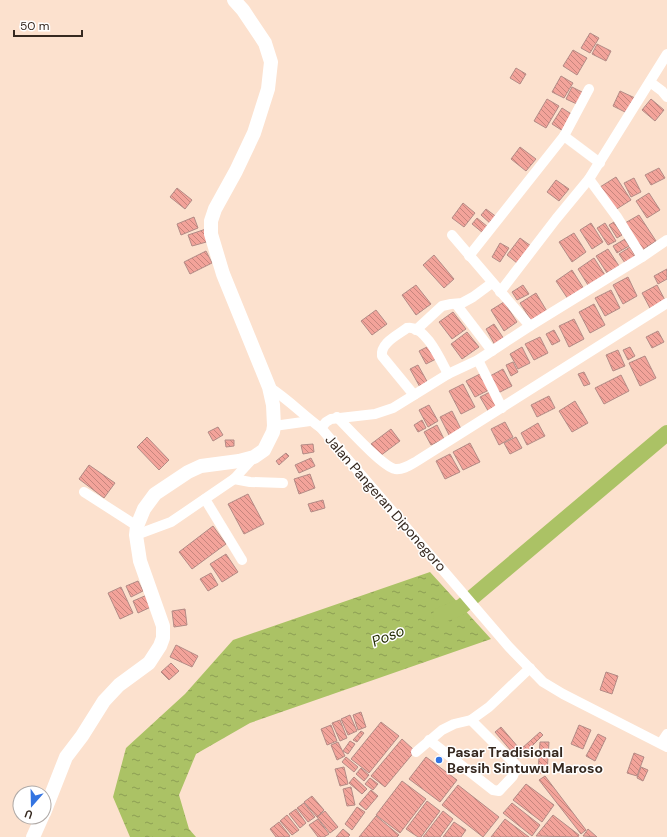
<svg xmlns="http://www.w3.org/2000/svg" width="667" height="837" viewBox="0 0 667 837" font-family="'DM Sans',sans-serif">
	<defs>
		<pattern id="water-ripples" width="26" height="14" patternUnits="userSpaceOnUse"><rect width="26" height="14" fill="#abc265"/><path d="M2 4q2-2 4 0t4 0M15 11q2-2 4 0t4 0" fill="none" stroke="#8c9e53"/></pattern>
		<pattern id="building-back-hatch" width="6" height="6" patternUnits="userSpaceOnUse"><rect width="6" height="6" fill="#f3a39a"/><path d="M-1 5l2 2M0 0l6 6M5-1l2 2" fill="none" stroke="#c6857d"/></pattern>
	</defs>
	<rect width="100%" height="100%" fill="#fce1ce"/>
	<path fill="url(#water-ripples)" d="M430,572L491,639L250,723L196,754L179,795L189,829L196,837H130L113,797L126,748L185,694L233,640Z"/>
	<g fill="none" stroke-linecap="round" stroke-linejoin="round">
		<path stroke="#abc265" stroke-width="16" d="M441,615L461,607L667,433"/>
	</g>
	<g fill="url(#building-back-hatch)" stroke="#b38b86">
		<path d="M590,33L599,38L590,53L581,48Z"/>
		<path d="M597,44L611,51L606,61L592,54Z"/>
		<path d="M573,50L587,58L577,75L563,66Z"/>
		<path d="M516,68L526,74L520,84L510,78Z"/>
		<path d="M561,76L573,83L564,98L552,92Z"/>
		<path d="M572,87L584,93L579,105L566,99Z"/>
		<path d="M620,91L635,98L627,113L613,106Z"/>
		<path d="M547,99L559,106L546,128L534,121Z"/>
		<path d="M651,99L664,110L655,121L642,110Z"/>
		<path d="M562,108L573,115L563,131L552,124Z"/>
		<path d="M520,147L536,159L526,171L511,159Z"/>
		<path d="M659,168L665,178L651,185L645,175Z"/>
		<path d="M616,177L631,200L615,210L600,187Z"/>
		<path d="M634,178L641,192L631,197L624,183Z"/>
		<path d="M556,180L569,189L559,201L547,192Z"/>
		<path d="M177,188L192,200L185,209L170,197Z"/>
		<path d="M649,193L660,210L647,218L636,201Z"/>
		<path d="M463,203L475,213L464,227L452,218Z"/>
		<path d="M486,209L498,218L492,225L481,215Z"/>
		<path d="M639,215L656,241L642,250L625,223Z"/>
		<path d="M194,217L198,228L181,235L177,224Z"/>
		<path d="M477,218L488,227L483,233L472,224Z"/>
		<path d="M614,222L622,235L617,238L609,225Z"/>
		<path d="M591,223L603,242L592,249L580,230Z"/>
		<path d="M605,223L616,241L608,245L597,228Z"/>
		<path d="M206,229L210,241L192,246L188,235Z"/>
		<path d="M574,233L586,252L572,262L559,242Z"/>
		<path d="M520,238L531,246L517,263L507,255Z"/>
		<path d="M625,239L629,246L617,253L613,246Z"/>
		<path d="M500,243L509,248L500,262L492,257Z"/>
		<path d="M630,247L635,256L625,263L619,254Z"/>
		<path d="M608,249L619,266L607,273L596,256Z"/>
		<path d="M206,251L212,263L190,274L184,262Z"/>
		<path d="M434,255L454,279L444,288L423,265Z"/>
		<path d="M594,258L605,275L588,285L578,269Z"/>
		<path d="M667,269V279L658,284L654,276Z"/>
		<path d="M572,270L584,289L568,299L556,281Z"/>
		<path d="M628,277L637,296L623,304L613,285Z"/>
		<path d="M416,285L431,304L416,315L402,295Z"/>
		<path d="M523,285L529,294L517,300L512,292Z"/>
		<path d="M657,285L666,302L651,310L642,293Z"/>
		<path d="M611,290L620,308L605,316L595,298Z"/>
		<path d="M536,293L548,313L533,323L520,303Z"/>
		<path d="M504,302L517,322L504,331L491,310Z"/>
		<path d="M594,304L605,325L590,333L579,312Z"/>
		<path d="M376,310L387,324L372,335L361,321Z"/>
		<path d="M453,312L466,329L452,339L439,322Z"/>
		<path d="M574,319L584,339L569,347L559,326Z"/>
		<path d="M494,324L504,339L495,345L486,329Z"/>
		<path d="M554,330L560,341L552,345L546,334Z"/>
		<path d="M658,331L664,342L652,348L646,337Z"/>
		<path d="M467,332L479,347L462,359L451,344Z"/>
		<path d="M540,337L548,353L534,360L525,344Z"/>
		<path d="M431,345L438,358L426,364L419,351Z"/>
		<path d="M522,347L530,363L518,369L510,354Z"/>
		<path d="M630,347L635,356L628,360L623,350Z"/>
		<path d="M618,350L625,366L613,371L606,355Z"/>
		<path d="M645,356L656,378L640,386L629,363Z"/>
		<path d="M513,362L518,372L511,376L506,365Z"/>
		<path d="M418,365L429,385L421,389L410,369Z"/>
		<path d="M503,369L512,386L498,393L490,376Z"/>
		<path d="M584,372L590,384L584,386L578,374Z"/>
		<path d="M480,374L489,390L475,397L466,381Z"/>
		<path d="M621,375L629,391L604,404L595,388Z"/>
		<path d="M463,384L475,407L461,414L449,391Z"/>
		<path d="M490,392L499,409L490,414L480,397Z"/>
		<path d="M549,396L555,408L537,417L531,405Z"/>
		<path d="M575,401L588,423L572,432L559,411Z"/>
		<path d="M429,405L438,421L428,427L419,410Z"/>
		<path d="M452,411L462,431L450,437L440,417Z"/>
		<path d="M422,420L426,428L418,432L414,425Z"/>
		<path d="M505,422L513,437L499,445L491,429Z"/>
		<path d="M538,423L545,436L527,445L521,433Z"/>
		<path d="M437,425L444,439L431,445L424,432Z"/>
		<path d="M218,427L223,435L213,441L208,432Z"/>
		<path d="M391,429L400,441L380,456L371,444Z"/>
		<path d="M147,437L169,460L159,470L137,447Z"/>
		<path d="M516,437L522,448L510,454L504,443Z"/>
		<path d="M225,440H234V446L226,447Z"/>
		<path d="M470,443L480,462L463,470L453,452Z"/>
		<path d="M313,444L314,452L303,454L301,445Z"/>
		<path d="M286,453L289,456L279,465L276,461Z"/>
		<path d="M450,454L460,472L445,479L436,461Z"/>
		<path d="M311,458L315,466L299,473L295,465Z"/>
		<path d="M89,465L115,483L104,498L79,479Z"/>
		<path d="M310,474L315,488L299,494L294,479Z"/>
		<path d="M248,494L264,524L244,534L228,504Z"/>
		<path d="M323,500L325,508L311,512L308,504Z"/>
		<path d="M213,526L226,544L192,569L179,552Z"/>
		<path d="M226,554L238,572L222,582L210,564Z"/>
		<path d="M211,573L218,585L208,591L200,579Z"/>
		<path d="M138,581L143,591L131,597L126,586Z"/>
		<path d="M121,587L133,613L120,619L108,593Z"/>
		<path d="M147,595L153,606L138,613L133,601Z"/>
		<path d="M185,609L187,625L174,627L172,611Z"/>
		<path d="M176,645L198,656L192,667L170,657Z"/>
		<path d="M171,663L179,671L169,680L161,672Z"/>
		<path d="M606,672L618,676L612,694L600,690Z"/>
		<path d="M361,712L366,727L358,730L353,715Z"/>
		<path d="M350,715L357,731L348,735L341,719Z"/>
		<path d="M340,720L347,738L340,741L332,723Z"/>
		<path d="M381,722L399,736L369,773L351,759Z"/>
		<path d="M331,725L337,741L327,745L321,729Z"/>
		<path d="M579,725L591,730L583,749L571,744Z"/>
		<path d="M501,727L524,754L518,759L495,732Z"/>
		<path d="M361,731L364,733L357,742L353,740Z"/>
		<path d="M540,732L543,735L525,753L521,749Z"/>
		<path d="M598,734L606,738L595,761L586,756Z"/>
		<path d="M402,739L415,751L385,787L371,776Z"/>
		<path d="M350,741L355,744L348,754L343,751Z"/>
		<path d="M338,742L345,756L337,760L331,745Z"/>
		<path d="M540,742H549L547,773H538Z"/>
		<path d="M634,753L644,757L637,776L627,773Z"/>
		<path d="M346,757L358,767L354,772L342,762Z"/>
		<path d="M426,757L457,780L440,802L409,779Z"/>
		<path d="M344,767L348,784L340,786L335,769Z"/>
		<path d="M641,767L648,770L643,781L637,778Z"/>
		<path d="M361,768L369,775L364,781L356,774Z"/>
		<path d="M545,776L586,830L581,834L539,780Z"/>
		<path d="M354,777L367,789L362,794L349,783Z"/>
		<path d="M370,778L378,784L373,790L365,784Z"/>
		<path d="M402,781L426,799L400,833L376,815Z"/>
		<path d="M526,784L554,805L542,822L513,800Z"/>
		<path d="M458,785L499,817L483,837L442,805Z"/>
		<path d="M351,787L355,805L347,806L343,789Z"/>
		<path d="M371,790L378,796L366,810L359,804Z"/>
		<path d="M312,796L324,810L317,817L304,802Z"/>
		<path d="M427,801L440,811L421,837H418L406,829Z"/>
		<path d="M304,803L315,817L308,822L297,808Z"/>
		<path d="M512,803L540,825L532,836L503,813Z"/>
		<path d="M357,807L365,812L352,830L345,824Z"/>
		<path d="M296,809L306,823L300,828L289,814Z"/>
		<path d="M325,811L338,827L330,833L317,817Z"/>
		<path d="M443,811L453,819L440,837H423Z"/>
		<path d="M287,815L299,830L292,835L280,821Z"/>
		<path d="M553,815L579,835L578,837L536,836Z"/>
		<path d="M376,816L399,835L397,837H359Z"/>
		<path d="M318,819L329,834L324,837H318L309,825Z"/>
		<path d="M505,819L529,837H491Z"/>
		<path d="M279,822L290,836L288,837H276L270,829Z"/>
		<path d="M454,822L466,830L461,837H443Z"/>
		<path d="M343,829L350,835L348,837H336Z"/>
		<path d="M588,829L597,837L583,836Z"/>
	</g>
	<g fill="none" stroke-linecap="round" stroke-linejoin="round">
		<g stroke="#fff" stroke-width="10">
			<path d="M650,82L662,91L667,97"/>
			<path d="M564,136L600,163"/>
			<path d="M589,179L617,217L642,257"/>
			<path d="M452,235L530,326"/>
			<path d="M469,256L564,136L589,89"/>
			<path d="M500,292L556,219L589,179L667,54"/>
			<path d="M456,304L492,351"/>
			<path d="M416,330L442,306L451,304L462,303L473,297L492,283"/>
			<path d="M478,360L502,408"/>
			<path d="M269,387C288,399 303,415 321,428L509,647L543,682L563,694L667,747"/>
			<path d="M414,395L382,356C380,343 398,335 407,328C425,324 441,361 448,374"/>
			<path d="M337,417C348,428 382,466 395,469C403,470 410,465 417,461L667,303"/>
			<path d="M274,426L310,421"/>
			<path d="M321,428L326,422L331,419L375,414L393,408L448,374L478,360L530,326L642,257L667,240"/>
			<path d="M234,479L250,482L283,483"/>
			<path d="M84,492L137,526"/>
			<path d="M205,499L242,560"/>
			<path d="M136,535L171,522L234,479L254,457"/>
			<path d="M429,740L493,790L499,791L513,776L517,766L471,720"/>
			<path d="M661,743L667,734"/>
			<path d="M416,752L442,730L454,724L471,720L489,707L530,668"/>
		</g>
		<g stroke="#fff" stroke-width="14">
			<path d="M44,813L66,757L82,736L104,701L119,685L149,663L160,646L163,638V626L140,561L136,535L137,526L144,509L155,494L188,472L201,466L239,461L254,457L264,450L273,432L274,426L273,405L269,387L223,274L211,234V221L215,209L236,171L254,133L268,89L271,62L265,43L243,10L234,0"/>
			<path d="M33,837L42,817"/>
		</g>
	</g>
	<circle fill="#3374e1" stroke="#fff" stroke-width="1.5" cx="439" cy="760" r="4"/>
	<g text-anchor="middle" stroke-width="3" stroke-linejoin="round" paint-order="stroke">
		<g font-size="14" fill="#362920" stroke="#fff">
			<text transform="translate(386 503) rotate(49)" y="5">Jalan Pangeran Diponegoro</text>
		</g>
		<g font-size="14" font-weight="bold" fill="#362920" stroke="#fff" text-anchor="start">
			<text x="447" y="757">Pasar Tradisional<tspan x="447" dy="16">Bersih Sintuwu Maroso</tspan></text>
		</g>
		<g font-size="15" font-style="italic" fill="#262f07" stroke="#fff">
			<text transform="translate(388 636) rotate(-22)" y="5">Poso</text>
		</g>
	</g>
	<g transform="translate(32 805) rotate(200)"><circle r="19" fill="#ffffff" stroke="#afa9a6"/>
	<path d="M0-3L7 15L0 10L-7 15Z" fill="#3374e1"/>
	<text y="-6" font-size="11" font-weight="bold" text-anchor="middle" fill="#362920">U</text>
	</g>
	<path d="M14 30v6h68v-6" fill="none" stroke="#362920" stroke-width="2"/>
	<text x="20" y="30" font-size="12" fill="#362920" stroke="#ffffff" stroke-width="3" paint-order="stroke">50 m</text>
</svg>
